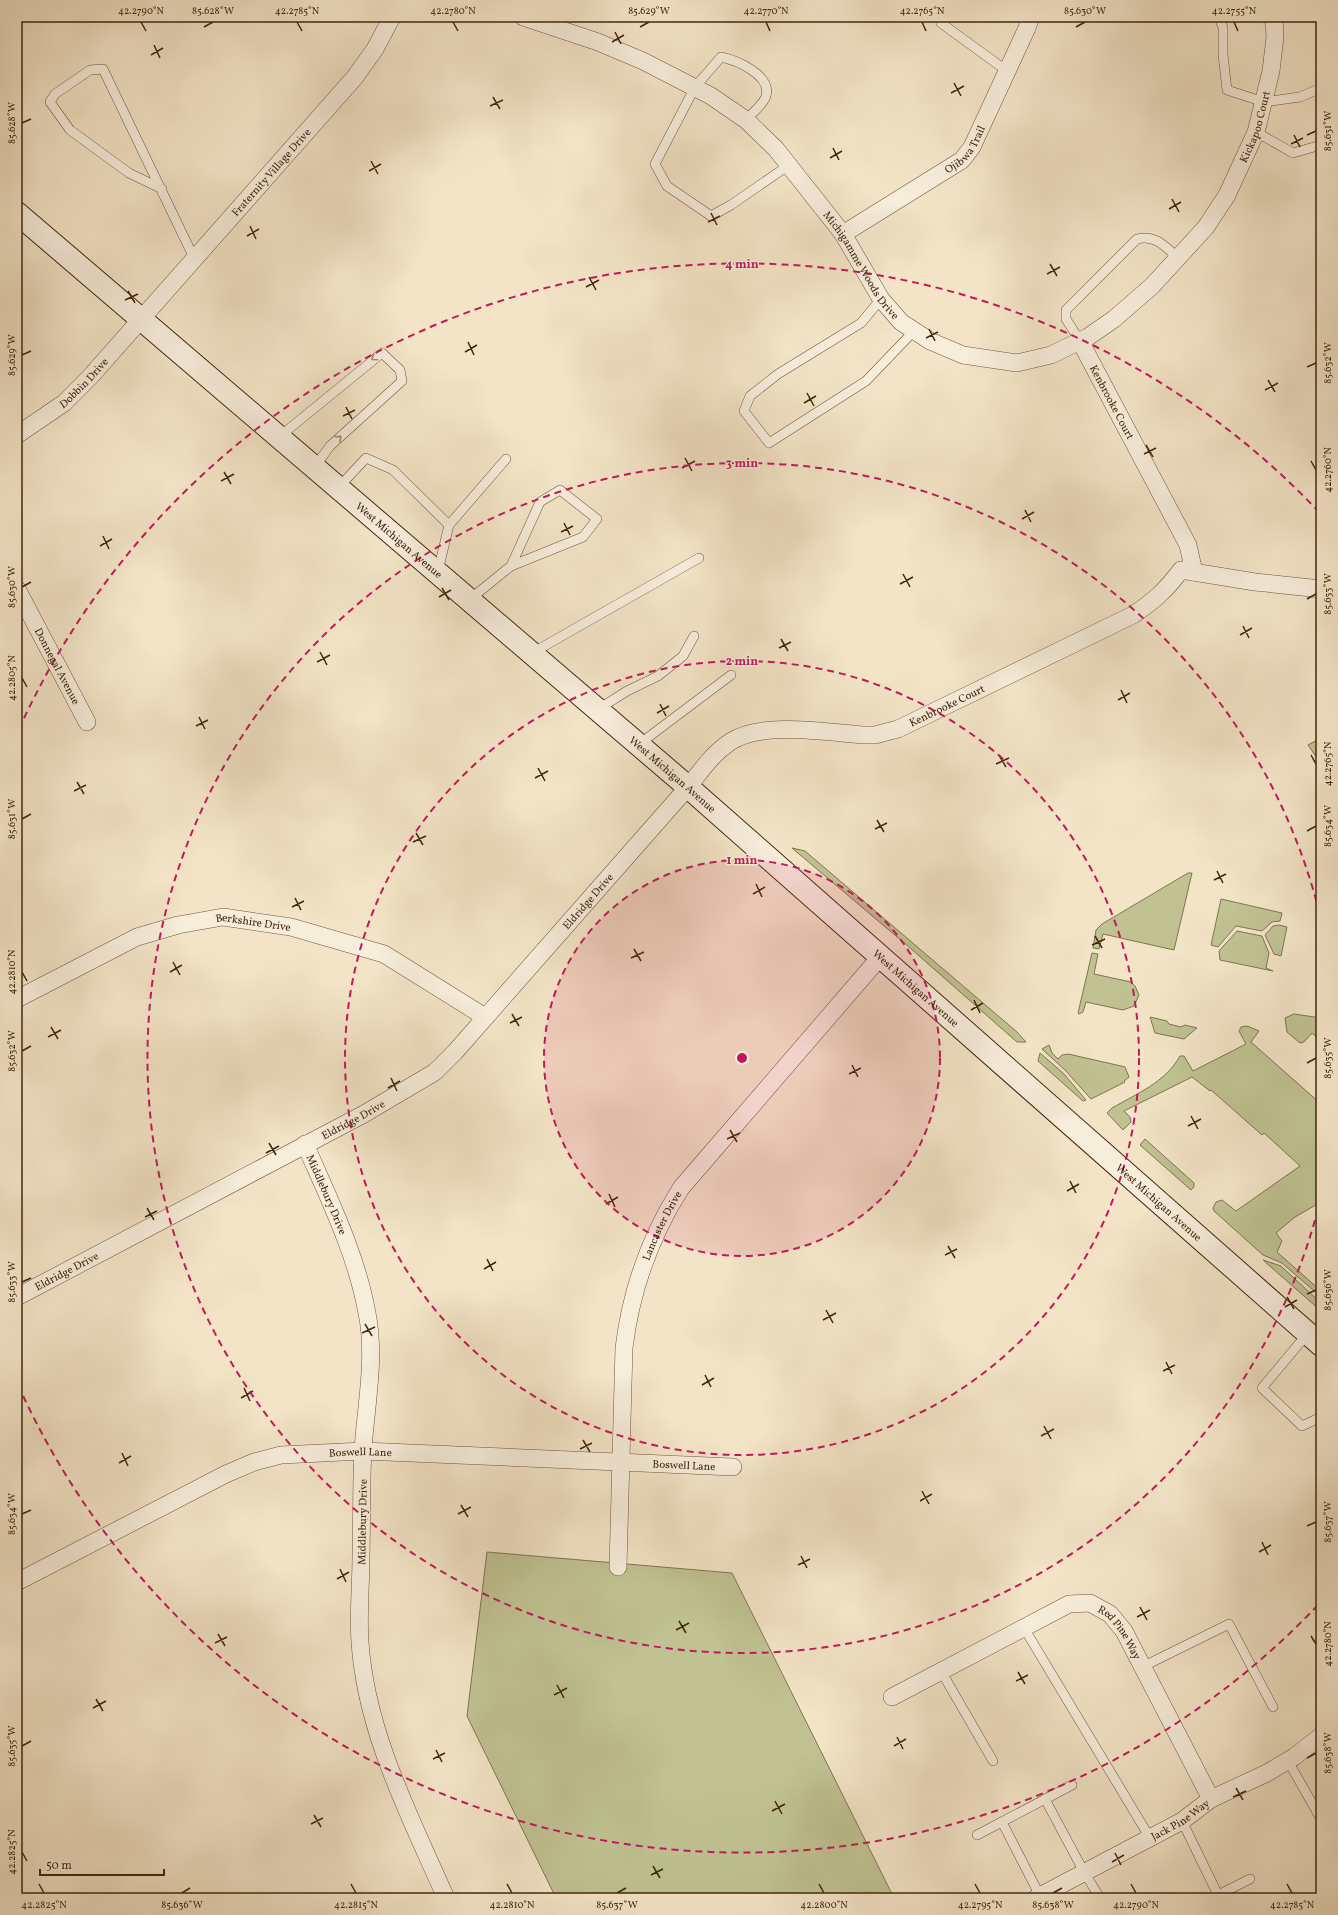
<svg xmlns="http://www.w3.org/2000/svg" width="1338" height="1915" viewBox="0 0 1338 1915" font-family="Vollkorn,serif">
	<rect width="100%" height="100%" fill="#f3e4c7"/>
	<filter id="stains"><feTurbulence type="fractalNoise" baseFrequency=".005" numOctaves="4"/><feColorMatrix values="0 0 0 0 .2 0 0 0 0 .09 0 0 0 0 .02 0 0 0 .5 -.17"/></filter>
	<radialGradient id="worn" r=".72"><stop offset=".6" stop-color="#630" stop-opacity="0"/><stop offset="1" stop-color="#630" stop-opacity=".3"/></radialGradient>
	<g fill="#c0c292" stroke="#807450">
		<path d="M1321,738V764L1308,745Z"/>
		<path d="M792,848L805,851L1017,1032L1026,1042H1017L909,947Z"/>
		<path d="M1188,873H1192L1174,950L1103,934L1099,949L1093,948L1096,930L1102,924Z"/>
		<path d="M1221,899L1282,913L1280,921L1272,922L1262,931L1236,926L1218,947L1211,945Z"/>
		<path d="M1279,925L1287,927L1281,956L1274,954L1265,935L1273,926Z"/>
		<path d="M1237,931L1262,936L1269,953L1266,968L1273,971L1220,960L1219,951Z"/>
		<path d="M1092,953L1098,954L1094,974L1131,982L1135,986L1139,995L1134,1006L1123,1010L1086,1002L1083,1012L1079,1014L1078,1013Z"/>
		<path d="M1294,1014L1321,1018V1041L1312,1033L1304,1042L1300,1043L1287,1032L1285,1018Z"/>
		<path d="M1150,1017L1167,1021L1169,1024L1181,1027L1185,1025L1197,1028L1184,1039L1155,1033Z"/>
		<path d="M1247,1026L1259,1031L1251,1042L1321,1104V1202L1295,1217L1276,1233L1282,1241L1277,1252L1321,1291V1297L1282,1263L1263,1255L1214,1211L1213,1208L1216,1202L1222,1200L1236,1211L1300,1166L1264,1133L1262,1135L1211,1090L1210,1091L1192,1077L1124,1111L1130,1117L1131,1122L1123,1130L1107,1113L1112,1108C1136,1094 1166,1082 1180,1056H1184L1193,1071L1246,1044L1239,1031L1241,1027Z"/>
		<path d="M1049,1045L1052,1053L1058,1059L1062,1055L1068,1054L1121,1066L1125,1067L1129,1077L1124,1081L1125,1082L1091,1099L1065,1070L1042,1049Z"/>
		<path d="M1040,1053L1063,1073L1086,1100L1083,1101L1038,1061Z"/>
		<path d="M1145,1139L1194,1183V1187L1191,1190L1140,1145Z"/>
		<path d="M1263,1260L1281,1266L1321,1303V1311Z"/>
		<path d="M487,1552L732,1573L894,1898H556L467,1716Z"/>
	</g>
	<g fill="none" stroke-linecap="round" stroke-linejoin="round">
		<g stroke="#6e563c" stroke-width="10">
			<g id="lane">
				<path d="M945,17L941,23L1007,71"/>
				<path d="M1219,17L1223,28V55L1227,90L1264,102L1300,97L1321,88"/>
				<path d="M746,120C751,114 764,104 766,96C772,75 736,60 721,57L695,87L655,164L667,186L711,216L731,205L789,165"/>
				<path d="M1256,132L1293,153L1321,145"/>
				<path d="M162,189L129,173L70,130L50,102L55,94L90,70L103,69L194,258"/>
				<path d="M881,299L861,323L778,374L750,396L744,411L769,443L866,381L914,331"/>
				<path d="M1080,341L1066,319V310L1137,239C1155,234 1166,247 1178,258"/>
				<path d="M279,437L382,353L400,370L402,381L330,446L314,468"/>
				<path d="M338,488L366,458L393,470L449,525L438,571"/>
				<path d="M449,525L506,459"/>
				<path d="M469,600L511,566L583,537L597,519L560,490L540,502L511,566"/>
				<path d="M532,653L699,558"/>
				<path d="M597,710L627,691L658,676L683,656L694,636"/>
				<path d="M638,745L731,675"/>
				<path d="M1308,1333L1262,1388L1302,1426L1321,1417"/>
				<path d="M1024,1628L1150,1838"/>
				<path d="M1142,1667L1229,1624L1273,1707"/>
				<path d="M941,1671L993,1761"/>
				<path d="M1288,1761L1321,1819"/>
				<path d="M1045,1799L1084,1872L1100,1898"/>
				<path d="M1182,1821L1218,1895L1250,1879"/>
				<path d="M1002,1822L1040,1896"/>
				<path d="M977,1835L1072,1785"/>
			</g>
		</g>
		<g stroke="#6e563c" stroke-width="18">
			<g id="street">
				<path id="s1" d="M523,17L598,42L643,61L711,96L746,120L776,149L843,234L881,299L901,322L930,341L963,355L1017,363L1051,355L1088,337L1114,319L1152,286L1206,227L1227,195L1256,132L1271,71L1275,37L1274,17"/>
				<path id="s2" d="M843,234L962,160L972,147L1027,28L1031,17"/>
				<path id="s3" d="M1080,341L1188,545L1194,572"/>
				<path id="s4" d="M17,435L64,403L90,377L355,77L375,49L392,17"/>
				<path id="s5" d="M17,589L87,722"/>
				<path id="s6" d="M17,999L137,937L178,925L223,917L291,927L384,954L485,1017"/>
				<path id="s7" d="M305,1144C329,1199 356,1253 367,1313C376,1358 366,1404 363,1450C361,1485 362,1521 361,1556C361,1584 358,1614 360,1642C366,1733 410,1816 446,1898"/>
				<path id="s8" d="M17,1297L364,1114L435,1072L455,1052L688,787C701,771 712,754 730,742C761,721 826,732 863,735H875L898,729L1133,615C1154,601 1166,590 1181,570L1255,582L1321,589"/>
				<path id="s9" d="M618,1567L624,1348C631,1290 650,1237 681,1188L881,956"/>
				<path id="s10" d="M17,1582L226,1474L254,1462L281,1455L363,1451L733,1467"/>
				<path id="s11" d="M892,1697L1069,1604L1090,1603L1110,1614L1124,1631L1211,1799"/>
				<path id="s12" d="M1036,1898L1182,1821L1211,1799L1267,1773L1294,1757L1321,1736"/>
			</g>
		</g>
		<g stroke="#41260d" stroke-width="24">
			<g id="secondary">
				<path id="s13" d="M17,213L688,787L1321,1345"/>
			</g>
		</g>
		<use href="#lane" stroke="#f7eddb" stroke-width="9"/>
		<use href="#street" stroke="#f7eddb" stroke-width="17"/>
		<use href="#secondary" stroke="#f7eddb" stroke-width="22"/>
	</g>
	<defs><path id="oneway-chevron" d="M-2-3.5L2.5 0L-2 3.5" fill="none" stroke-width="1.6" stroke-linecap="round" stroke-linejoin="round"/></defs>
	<g stroke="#9c8a74">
		<use href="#oneway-chevron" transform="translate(374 358) rotate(145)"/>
		<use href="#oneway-chevron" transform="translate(339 438) rotate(-42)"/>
	</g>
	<path fill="none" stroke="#41260d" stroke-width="1.5" d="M141,22L146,31M297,22L302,31M453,22L458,31M766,22L770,31M922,22L926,31M1234,22L1238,31M204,27L213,22M640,27L649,22M1076,27L1085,22M615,32L621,44M612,42L624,35M154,45L160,58M151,55L163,48M954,83L961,96M951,93L964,86M493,97L500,109M490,106L503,100M22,123L31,119M1294,135L1300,147M1307,135L1316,131M1291,144L1303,138M833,148L839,160M830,158L842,151M371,161L378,174M369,171L381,164M1172,199L1179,212M1169,209L1181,202M711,213L717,225M708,222L720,216M250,226L256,239M247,236L259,229M1050,264L1057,276M1047,274L1060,267M589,277L596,290M586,287L599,280M128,291L135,303M125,300L138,294M929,329L935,341M926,338L938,332M468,342L474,355M465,352L477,345M22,355L31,351M1307,367L1316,363M1268,380L1275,392M1265,390L1278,383M807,393L814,406M804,403L816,396M346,407L352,419M343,416L355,410M1146,445L1153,457M1144,454L1156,448M685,458L692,471M1311,461L1316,470M682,468L695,461M224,472L231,484M221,481L234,474M1025,510L1031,522M1022,519L1034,512M564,523L570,535M561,532L573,526M103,536L109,549M100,546L112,539M903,574L910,587M900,584L913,577M22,587L31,582M442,588L449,600M439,597L451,590M1307,599L1316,594M1243,626L1249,638M1240,635L1252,628M781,639L788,651M779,648L791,642M320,652L327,665M317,662L330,655M22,678L27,687M1121,690L1127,703M1118,700L1130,693M660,704L666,716M657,713L669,706M199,717L205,729M196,726L208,720M999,755L1006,767M1311,755L1316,764M996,764L1009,758M538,768L545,781M535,778L548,771M77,782L84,794M74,791L86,785M22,819L31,814M877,820L884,832M875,829L887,823M1307,831L1316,826M416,833L423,845M413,842L426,836M1217,871L1223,883M1214,880L1226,874M756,884L762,897M753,894L765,887M295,898L301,910M292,907L304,901M1095,936L1102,948M1092,945L1105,939M634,949L641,961M631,958L644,952M173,962L180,975M22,972L27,981M170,972L182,965M974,1000L980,1013M971,1010L983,1003M512,1014L519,1026M510,1023L522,1017M51,1027L58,1039M48,1037L61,1030M22,1051L31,1046M1307,1063L1316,1058M852,1065L858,1077M849,1074L861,1068M391,1078L397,1091M388,1088L400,1081M1191,1116L1198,1129M1188,1126L1201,1119M730,1130L737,1142M727,1139L740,1133M269,1143L276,1155M266,1153L279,1146M1070,1181L1076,1193M1067,1191L1079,1184M609,1194L615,1207M606,1204L618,1197M147,1208L154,1220M145,1217L157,1211M948,1246L955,1258M945,1255L957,1249M487,1259L493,1271M484,1269L496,1262M22,1282L31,1278M1307,1294L1316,1290M1287,1297L1294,1309M1285,1307L1297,1300M826,1310L833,1323M823,1320L836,1313M365,1324L372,1336M362,1333L375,1327M1166,1362L1172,1374M1163,1371L1175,1365M705,1375L711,1387M702,1385L714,1378M244,1388L250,1401M241,1398L253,1391M1044,1426L1051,1439M1041,1436L1054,1429M583,1440L590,1452M580,1449L592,1443M122,1453L128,1466M119,1463L131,1456M922,1491L929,1504M920,1501L932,1494M461,1505L468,1517M22,1514L31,1510M458,1514L471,1507M1307,1526L1316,1522M1262,1542L1268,1555M1259,1552L1271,1545M801,1556L807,1568M798,1565L810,1559M340,1569L346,1582M337,1579L349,1572M1140,1607L1147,1620M1137,1617L1150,1610M679,1621L686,1633M676,1630L689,1623M218,1634L225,1646M1311,1636L1316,1644M215,1643L227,1637M1018,1672L1025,1684M1016,1681L1028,1675M557,1685L564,1698M554,1695L567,1688M96,1699L103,1711M93,1708L106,1701M897,1737L903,1749M22,1746L31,1741M894,1746L906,1739M436,1750L442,1762M1307,1758L1316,1753M433,1759L445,1753M1236,1788L1243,1800M1233,1797L1246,1791M775,1801L782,1814M772,1811L785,1804M314,1815L321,1827M311,1824L323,1818M22,1852L27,1861M1115,1853L1121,1865M1112,1862L1124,1855M653,1866L660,1878M651,1875L663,1869M39,1884L44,1893M351,1884L356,1893M507,1884L512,1893M819,1884L824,1893M975,1884L980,1893M1131,1884L1136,1893M1287,1884L1292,1893M182,1893L190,1888M617,1893L626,1888M1053,1893L1062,1888"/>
	<circle cx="742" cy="1058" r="198" fill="#c2185b" fill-opacity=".12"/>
	<g fill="none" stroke="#c2185b" stroke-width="2" stroke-dasharray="7 5">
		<circle cx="742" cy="1058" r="198"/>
		<circle cx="742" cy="1058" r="397"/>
		<path d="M1321 1197A595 595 0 1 1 1321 919"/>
		<path d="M1318 1605A794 794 0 0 1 19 1387M19 729A794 794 0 0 1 1318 511"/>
	</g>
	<g text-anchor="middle" stroke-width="3" stroke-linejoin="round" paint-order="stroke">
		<g font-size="11" fill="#41260d" stroke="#f7eddb">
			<text dy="4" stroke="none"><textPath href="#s1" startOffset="978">Kickapoo Court</textPath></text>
			<text dy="4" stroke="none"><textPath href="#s2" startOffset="150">Ojibwa Trail</textPath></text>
			<text dy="4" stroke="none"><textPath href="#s4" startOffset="367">Fraternity Village Drive</textPath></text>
			<text dy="4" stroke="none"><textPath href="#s1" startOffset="433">Michigamme Woods Drive</textPath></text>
			<text dy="4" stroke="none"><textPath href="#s4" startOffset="85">Dobbin Drive</textPath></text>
			<text dy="4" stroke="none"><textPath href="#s3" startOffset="69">Kenbrooke Court</textPath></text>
			<text dy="4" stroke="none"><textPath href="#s13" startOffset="503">West Michigan Avenue</textPath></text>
			<text dy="4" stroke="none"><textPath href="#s5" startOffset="87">Donnegal Avenue</textPath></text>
			<text dy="4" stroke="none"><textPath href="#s8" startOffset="1143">Kenbrooke Court</textPath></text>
			<text dy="4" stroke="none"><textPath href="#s13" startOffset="863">West Michigan Avenue</textPath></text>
			<text dy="4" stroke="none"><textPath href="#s8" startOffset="704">Eldridge Drive</textPath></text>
			<text dy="4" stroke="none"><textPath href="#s6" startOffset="254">Berkshire Drive</textPath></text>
			<text dy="4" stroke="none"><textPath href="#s13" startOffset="1187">West Michigan Avenue</textPath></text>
			<text dy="4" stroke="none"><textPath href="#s8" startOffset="380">Eldridge Drive</textPath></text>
			<text dy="4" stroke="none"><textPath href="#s7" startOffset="55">Middlebury Drive</textPath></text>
			<text dy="4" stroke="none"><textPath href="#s13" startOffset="1511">West Michigan Avenue</textPath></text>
			<text dy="4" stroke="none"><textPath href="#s9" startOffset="348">Lancaster Drive</textPath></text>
			<text dy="4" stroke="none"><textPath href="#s8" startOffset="56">Eldridge Drive</textPath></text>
			<text dy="4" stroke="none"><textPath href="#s10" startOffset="373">Boswell Lane</textPath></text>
			<text dy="4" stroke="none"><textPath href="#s10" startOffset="697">Boswell Lane</textPath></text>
			<text transform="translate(362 1522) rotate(-89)" y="4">Middlebury Drive</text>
			<text dy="4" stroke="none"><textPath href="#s11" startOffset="264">Red Pine Way</textPath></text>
			<text dy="4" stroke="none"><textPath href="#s12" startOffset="164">Jack Pine Way</textPath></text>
		</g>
	</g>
	<circle cx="742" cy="1058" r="6" fill="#c2185b" stroke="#f7eddb" stroke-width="2"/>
	<g font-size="12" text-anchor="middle" font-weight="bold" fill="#c2185b" stroke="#f7eddb" stroke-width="3" stroke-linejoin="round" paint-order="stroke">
		<text x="742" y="268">4 min</text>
		<text x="742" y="467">3 min</text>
		<text x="742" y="665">2 min</text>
		<text x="742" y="864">1 min</text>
	</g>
	<rect width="1338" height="1915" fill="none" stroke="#f3e4c7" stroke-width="44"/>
	<path d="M40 1869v6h124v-6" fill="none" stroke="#41260d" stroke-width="2"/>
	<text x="46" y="1869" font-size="12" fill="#41260d" stroke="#f7eddb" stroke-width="3" paint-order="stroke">50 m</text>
	<rect x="22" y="22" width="1294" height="1871" fill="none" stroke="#41260d" stroke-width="1.5"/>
	<g font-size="10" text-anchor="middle" fill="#41260d">
		<text x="141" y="14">42.2790°N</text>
		<text x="213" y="14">85.628°W</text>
		<text x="297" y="14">42.2785°N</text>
		<text x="453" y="14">42.2780°N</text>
		<text x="649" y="14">85.629°W</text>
		<text x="766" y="14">42.2770°N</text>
		<text x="922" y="14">42.2765°N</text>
		<text x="1085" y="14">85.630°W</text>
		<text x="1234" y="14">42.2755°N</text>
		<text transform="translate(11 123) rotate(-90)" y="4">85.628°W</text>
		<text transform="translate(1327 131) rotate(-90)" y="4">85.631°W</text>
		<text transform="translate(11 355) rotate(-90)" y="4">85.629°W</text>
		<text transform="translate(1327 363) rotate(-90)" y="4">85.632°W</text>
		<text transform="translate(1327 470) rotate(-90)" y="4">42.2760°N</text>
		<text transform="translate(11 587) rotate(-90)" y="4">85.630°W</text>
		<text transform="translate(1327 594) rotate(-90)" y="4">85.633°W</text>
		<text transform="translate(11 678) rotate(-90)" y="4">42.2805°N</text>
		<text transform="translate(1327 764) rotate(-90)" y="4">42.2765°N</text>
		<text transform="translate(11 819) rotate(-90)" y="4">85.631°W</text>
		<text transform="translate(1327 826) rotate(-90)" y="4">85.634°W</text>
		<text transform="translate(11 972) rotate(-90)" y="4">42.2810°N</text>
		<text transform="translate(11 1051) rotate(-90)" y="4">85.632°W</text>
		<text transform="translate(1327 1058) rotate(-90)" y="4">85.635°W</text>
		<text transform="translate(11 1282) rotate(-90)" y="4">85.633°W</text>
		<text transform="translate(1327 1290) rotate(-90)" y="4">85.636°W</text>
		<text transform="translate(11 1514) rotate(-90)" y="4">85.634°W</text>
		<text transform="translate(1327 1522) rotate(-90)" y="4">85.637°W</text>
		<text transform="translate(1327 1644) rotate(-90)" y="4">42.2780°N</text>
		<text transform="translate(11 1746) rotate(-90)" y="4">85.635°W</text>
		<text transform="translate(1327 1753) rotate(-90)" y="4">85.638°W</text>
		<text transform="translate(11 1852) rotate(-90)" y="4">42.2825°N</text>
		<text x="44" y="1908">42.2825°N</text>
		<text x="182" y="1908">85.636°W</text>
		<text x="356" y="1908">42.2815°N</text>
		<text x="512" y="1908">42.2810°N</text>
		<text x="617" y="1908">85.637°W</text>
		<text x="824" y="1908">42.2800°N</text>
		<text x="980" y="1908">42.2795°N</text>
		<text x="1053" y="1908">85.638°W</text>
		<text x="1136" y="1908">42.2790°N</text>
		<text x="1292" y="1908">42.2785°N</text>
	</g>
	<rect width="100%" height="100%" filter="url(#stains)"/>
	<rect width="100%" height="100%" fill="url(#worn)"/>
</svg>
